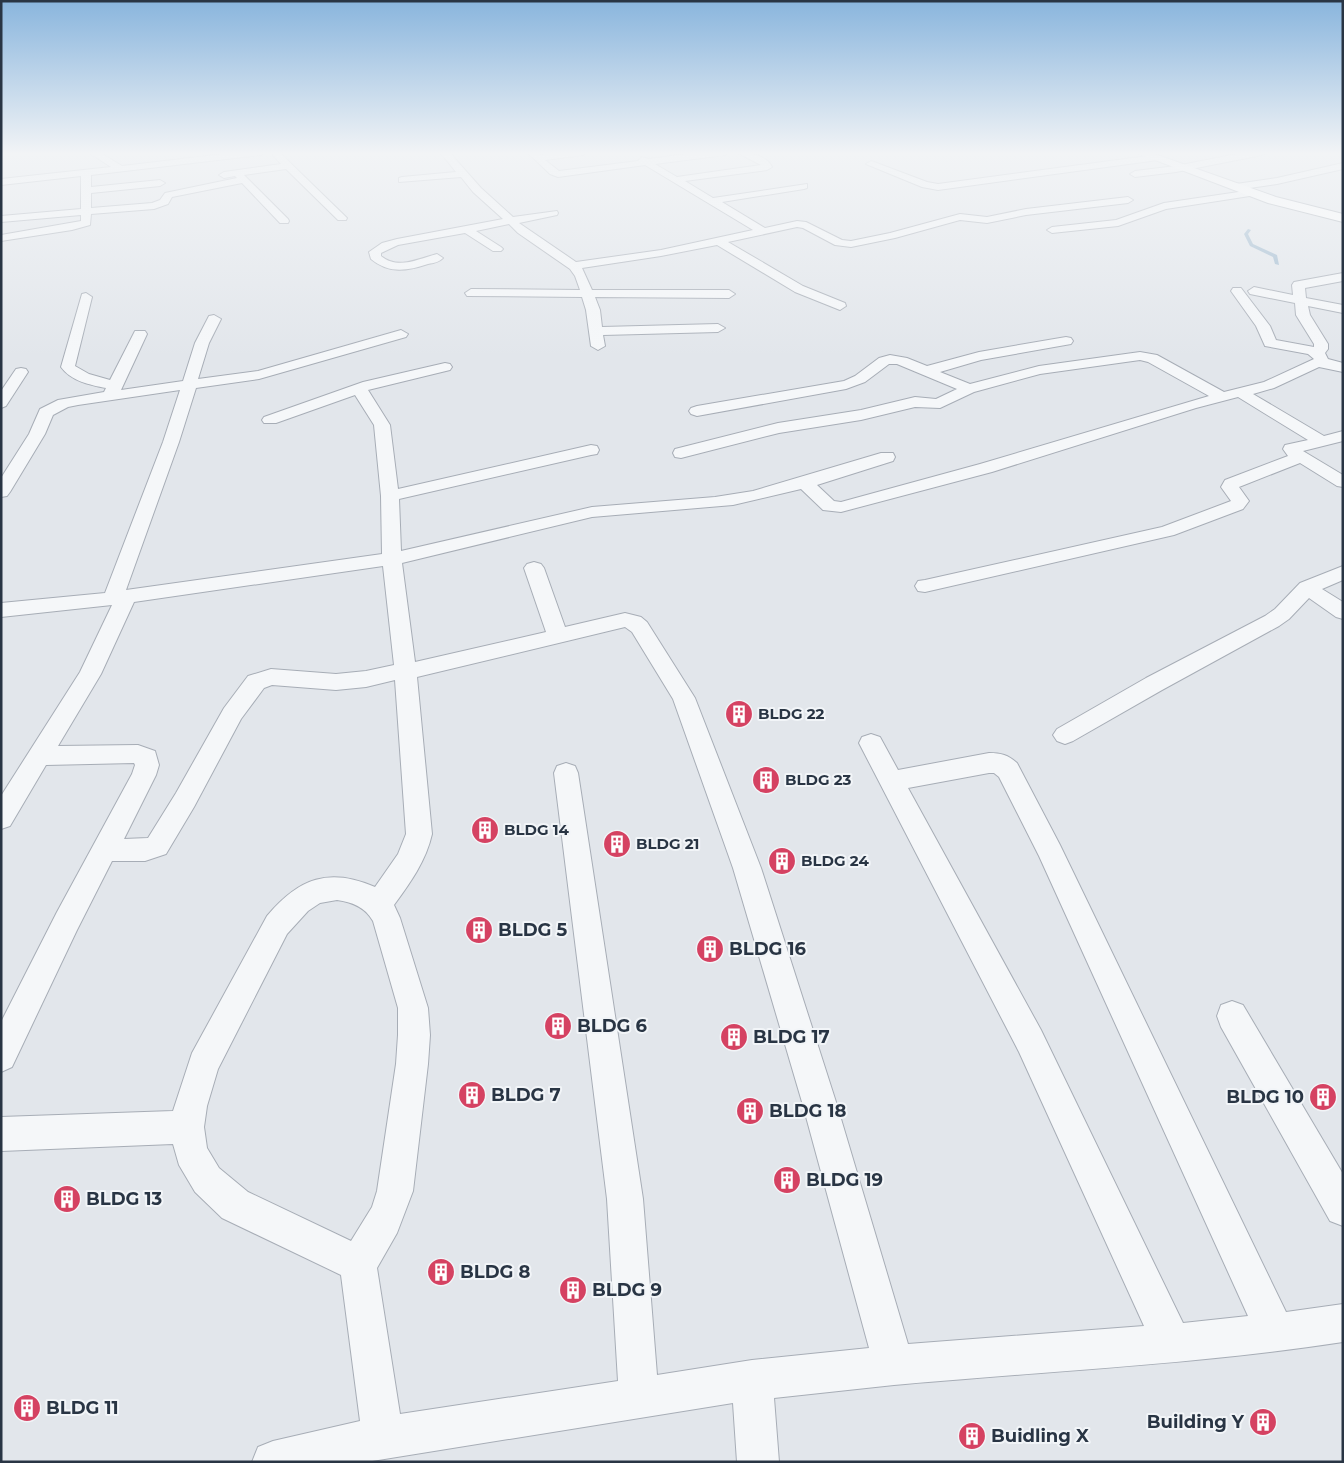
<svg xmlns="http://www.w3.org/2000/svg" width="1344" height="1463" viewBox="0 0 1344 1463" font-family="Montserrat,sans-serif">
	<rect width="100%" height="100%" fill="#e2e6eb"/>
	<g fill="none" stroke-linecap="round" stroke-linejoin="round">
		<path fill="#9cb7cd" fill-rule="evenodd" d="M1248,229L1251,230L1248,234L1253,244L1277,255L1279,265L1275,264L1273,257L1250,246L1244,234Z"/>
		<g stroke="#a7adb6" stroke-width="2">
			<g id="street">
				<path d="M88,152H99L122,166L241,152H265L261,155L91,175V187L160,180L165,183L160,186L91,193V208L152,203L160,200L165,193L237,178L235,176L224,178L219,175L224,172L281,164L270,152H279L347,218L346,220H338L286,169L244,175L288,219L289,221L288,223H280L242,183L172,197L168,204L154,209L91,214L90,225L72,230L1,241V235L81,221V215L1,222V216L81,209V176L1,185V179L111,167Z"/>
				<path d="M440,152H449L481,188L513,217L557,211L558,213L557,215L519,223L576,262L661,250L753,230L645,165L558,177L550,174L527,152H536L540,155L561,152H587L583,155L545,160L559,171L638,161L642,157L648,159L703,152H729L725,155L655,164L677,177L761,165L736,152C747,152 767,155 772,167L767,170L685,181L713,198L807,184V188L804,189L722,202L765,228L797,221L806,222L842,240L851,241L890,233L960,214L987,217L1026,209L1128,197L1133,200L1128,203L1026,215L987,223L960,220L895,238L851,247L835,245L803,228L797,227L728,242L803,286L845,303L846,306L840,310L795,292L717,245L661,256L582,268L592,290H729L735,294L729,298L595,297L600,310L602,327L718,324L725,328L718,332L603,335L605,346L598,350L591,346L586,310L582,297L467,296L465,293L471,289L580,290L575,276L570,269L518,233L509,224L476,231L501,247L503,249L501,251H493L465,233L398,245L381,253V256C398,270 418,259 437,254L443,258C439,262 434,263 428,264C407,271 389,274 371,259L369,252L382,243L397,239L503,219L473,192L461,177L399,182V178L402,177L456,172Z"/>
				<path d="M1247,152H1266L1262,155L1176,172L1135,177L1130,174L1135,171L1176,166Z"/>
				<path d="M1155,155L1160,158L1158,160L938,190L922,187L866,164L871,161L874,162L927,182L938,184Z"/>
				<path d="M1343,163V169L1277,184L1236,190L1231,187L1236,184L1277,178Z"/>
				<path d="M1252,190L1257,193L1256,195L1166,209L1118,226L1052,233L1047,230L1052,227L1116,220L1164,203Z"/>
				<path d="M1343,273V281L1305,288L1306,298L1343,305V313L1308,306L1310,315L1328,344V349L1325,353L1328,359L1343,363V372L1319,367L1274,388L1253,394L1324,436L1343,431V441L1303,451L1343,475V487L1337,486L1300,463L1239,487L1249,501L1243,509L1174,535L925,592L918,591L915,586L918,581L925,580L1162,527L1231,501L1221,487L1225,480L1288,456L1283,449L1285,445L1308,440L1238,397L1196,408L992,472L841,512L823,510L801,489L733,505L592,517L402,563L415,662L546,632L524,568L527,564L534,562L541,564L544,568L565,627L625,613L641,617L647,622L695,698L761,868L836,1102L908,1344L1144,1326L1019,1052L859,743L862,737L871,734L880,737L898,770L989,753C1001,753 1008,755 1017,763L1060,845L1286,1312L1343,1304V1342C1194,1365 1044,1371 894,1385C854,1389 814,1394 774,1398L779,1462H737L733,1403L366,1462H252L258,1447L273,1441L360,1421L341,1275L222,1218L195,1192L179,1165L173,1144L1,1151V1117L173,1111L192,1053L267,916C299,878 329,867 375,887L398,854L406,834L395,680L366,687L336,690L272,685L264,688L241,719L194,807L166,854L145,861H112L77,930L12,1067L1,1072V1022L57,912L132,774L135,765L134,763L46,765L10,826L1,829V796L80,672L112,605L1,617V603L105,593L163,442L180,390L78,405L68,407L53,415L45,434L10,492L7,496L1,497V478L29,434L40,409L58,400L104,392L106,388C90,385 71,381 61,367L82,294L86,293L92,297L75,366L89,374L110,380L135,331H145L147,334L121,390L183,381L195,343L209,316L214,315L221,319L209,343L198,379L258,371L401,330L408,334L406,337L259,379L196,388L179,442L126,590L382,554L381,496L374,425L355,395L276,423H264L262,420L264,417L363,382L445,363L450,364L452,367L450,370L368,390L390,425L398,489L591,445L597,446L599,450L597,454L591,455L399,499L401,551L592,507L715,497L753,491L881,453H893L895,457L893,461L817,485L834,501L841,502L980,464L1209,396L1148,362L1140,360L1040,374L974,392L940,408L915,407L861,420L779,433L681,458L675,457L673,453L675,449L778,423L861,410L915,397L936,399L957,389L897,364H889L865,382L846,389L697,416L691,414L689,411L691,408L697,406L844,381L855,376L879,358L890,355L907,358L927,366L979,352L1066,337L1071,338L1073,341L1071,344L981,360L940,372L970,384L1039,366L1140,352L1157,355L1224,392L1264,382L1314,359L1308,354L1265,346L1256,326L1231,291L1233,288H1241L1270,326L1276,340L1314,347V344L1296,315L1295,303L1250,294L1248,291L1254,287L1293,295L1292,285L1294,282ZM383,566L394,665L366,671L336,674L271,669L248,676L224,708L176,793L148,838L124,839L156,775L159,765L155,751L138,745L58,746L101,674L134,602ZM625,627L632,632L673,699L733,868L802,1102L869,1348L752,1360L657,1375L643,1199L578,773L575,766L566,763L557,766L554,773L607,1199L618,1381L400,1414L377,1268L397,1233L413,1191L428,1064L430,1035L428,1008L400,918L394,905C410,883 426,861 432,834L417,677ZM989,773H994L999,777L1039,856L1248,1316L1183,1323L1041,1030L908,788ZM337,900C352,902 365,907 373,921L398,1008V1035L396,1064L377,1191L372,1207L351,1241L248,1192L219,1168L207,1148L204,1127L207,1106L218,1069L287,934L308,911L320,903Z"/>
				<path d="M21,368L26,369L28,372L6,406L1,408V391L16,369Z"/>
				<path d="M1343,566V580L1322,589L1343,602V619L1336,617L1309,598L1289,619L1279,626L1162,690L1073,741L1065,744L1057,741L1053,735L1057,729L1146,678L1265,616L1275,609L1300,583Z"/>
				<path d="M1232,1001L1243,1005L1343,1174V1226L1330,1221L1221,1027L1217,1016L1221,1005Z"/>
			</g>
		</g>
		<g stroke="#a7adb6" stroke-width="2">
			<path id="secondary" d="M1134,152H1149L1276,197L1343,214V222L1268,203Z"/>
		</g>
		<use href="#street" fill="#f5f7f9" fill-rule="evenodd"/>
		<use href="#secondary" fill="#fff" fill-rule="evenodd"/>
	</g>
	<linearGradient id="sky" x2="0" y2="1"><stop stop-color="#89b5dd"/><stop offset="0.43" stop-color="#f2f4f6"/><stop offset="1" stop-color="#f2f4f6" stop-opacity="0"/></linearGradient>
	<rect width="1344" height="357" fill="url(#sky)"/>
	<defs>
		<g id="building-disc" transform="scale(1.4375)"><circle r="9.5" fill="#d54262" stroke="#f2f5f8"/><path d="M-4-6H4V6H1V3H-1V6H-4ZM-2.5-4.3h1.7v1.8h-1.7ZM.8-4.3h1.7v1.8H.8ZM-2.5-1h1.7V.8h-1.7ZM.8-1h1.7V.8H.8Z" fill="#fff"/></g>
	</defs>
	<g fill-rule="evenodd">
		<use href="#building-disc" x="739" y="714"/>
		<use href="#building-disc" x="766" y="780"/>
		<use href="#building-disc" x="485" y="830"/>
		<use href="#building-disc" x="617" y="844"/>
		<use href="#building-disc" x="782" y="861"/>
		<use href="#building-disc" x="479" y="930"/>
		<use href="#building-disc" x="710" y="949"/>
		<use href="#building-disc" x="558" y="1026"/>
		<use href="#building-disc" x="734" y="1037"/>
		<use href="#building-disc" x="472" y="1095"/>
		<use href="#building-disc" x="1323" y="1097"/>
		<use href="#building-disc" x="750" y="1111"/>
		<use href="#building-disc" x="787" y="1180"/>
		<use href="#building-disc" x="67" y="1199"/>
		<use href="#building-disc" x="441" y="1272"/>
		<use href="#building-disc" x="573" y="1290"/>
		<use href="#building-disc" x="27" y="1408"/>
		<use href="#building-disc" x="1263" y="1422"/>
		<use href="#building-disc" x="972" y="1436"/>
	</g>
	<g text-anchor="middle" stroke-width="4" stroke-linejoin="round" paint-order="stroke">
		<g font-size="15" font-weight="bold" fill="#293544" stroke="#f2f5f8" text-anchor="start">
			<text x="758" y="719">BLDG 22</text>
			<text x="785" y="785">BLDG 23</text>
			<text x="504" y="835">BLDG 14</text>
			<text x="636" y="849">BLDG 21</text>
			<text x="801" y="866">BLDG 24</text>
		</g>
		<g font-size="18" font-weight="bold" fill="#293544" stroke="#f2f5f8" text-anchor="start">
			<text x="498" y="936">BLDG 5</text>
			<text x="729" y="955">BLDG 16</text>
			<text x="577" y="1032">BLDG 6</text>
			<text x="753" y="1043">BLDG 17</text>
			<text x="491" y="1101">BLDG 7</text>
			<text x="1304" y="1103" text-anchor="end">BLDG 10</text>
			<text x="769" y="1117">BLDG 18</text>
			<text x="806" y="1186">BLDG 19</text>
			<text x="86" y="1205">BLDG 13</text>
			<text x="460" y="1278">BLDG 8</text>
			<text x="592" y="1296">BLDG 9</text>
			<text x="46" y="1414">BLDG 11</text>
			<text x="1244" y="1428" text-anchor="end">Building Y</text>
			<text x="991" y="1442">Buidling X</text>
		</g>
	</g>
	<rect width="1344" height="1463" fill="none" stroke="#293544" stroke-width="5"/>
</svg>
